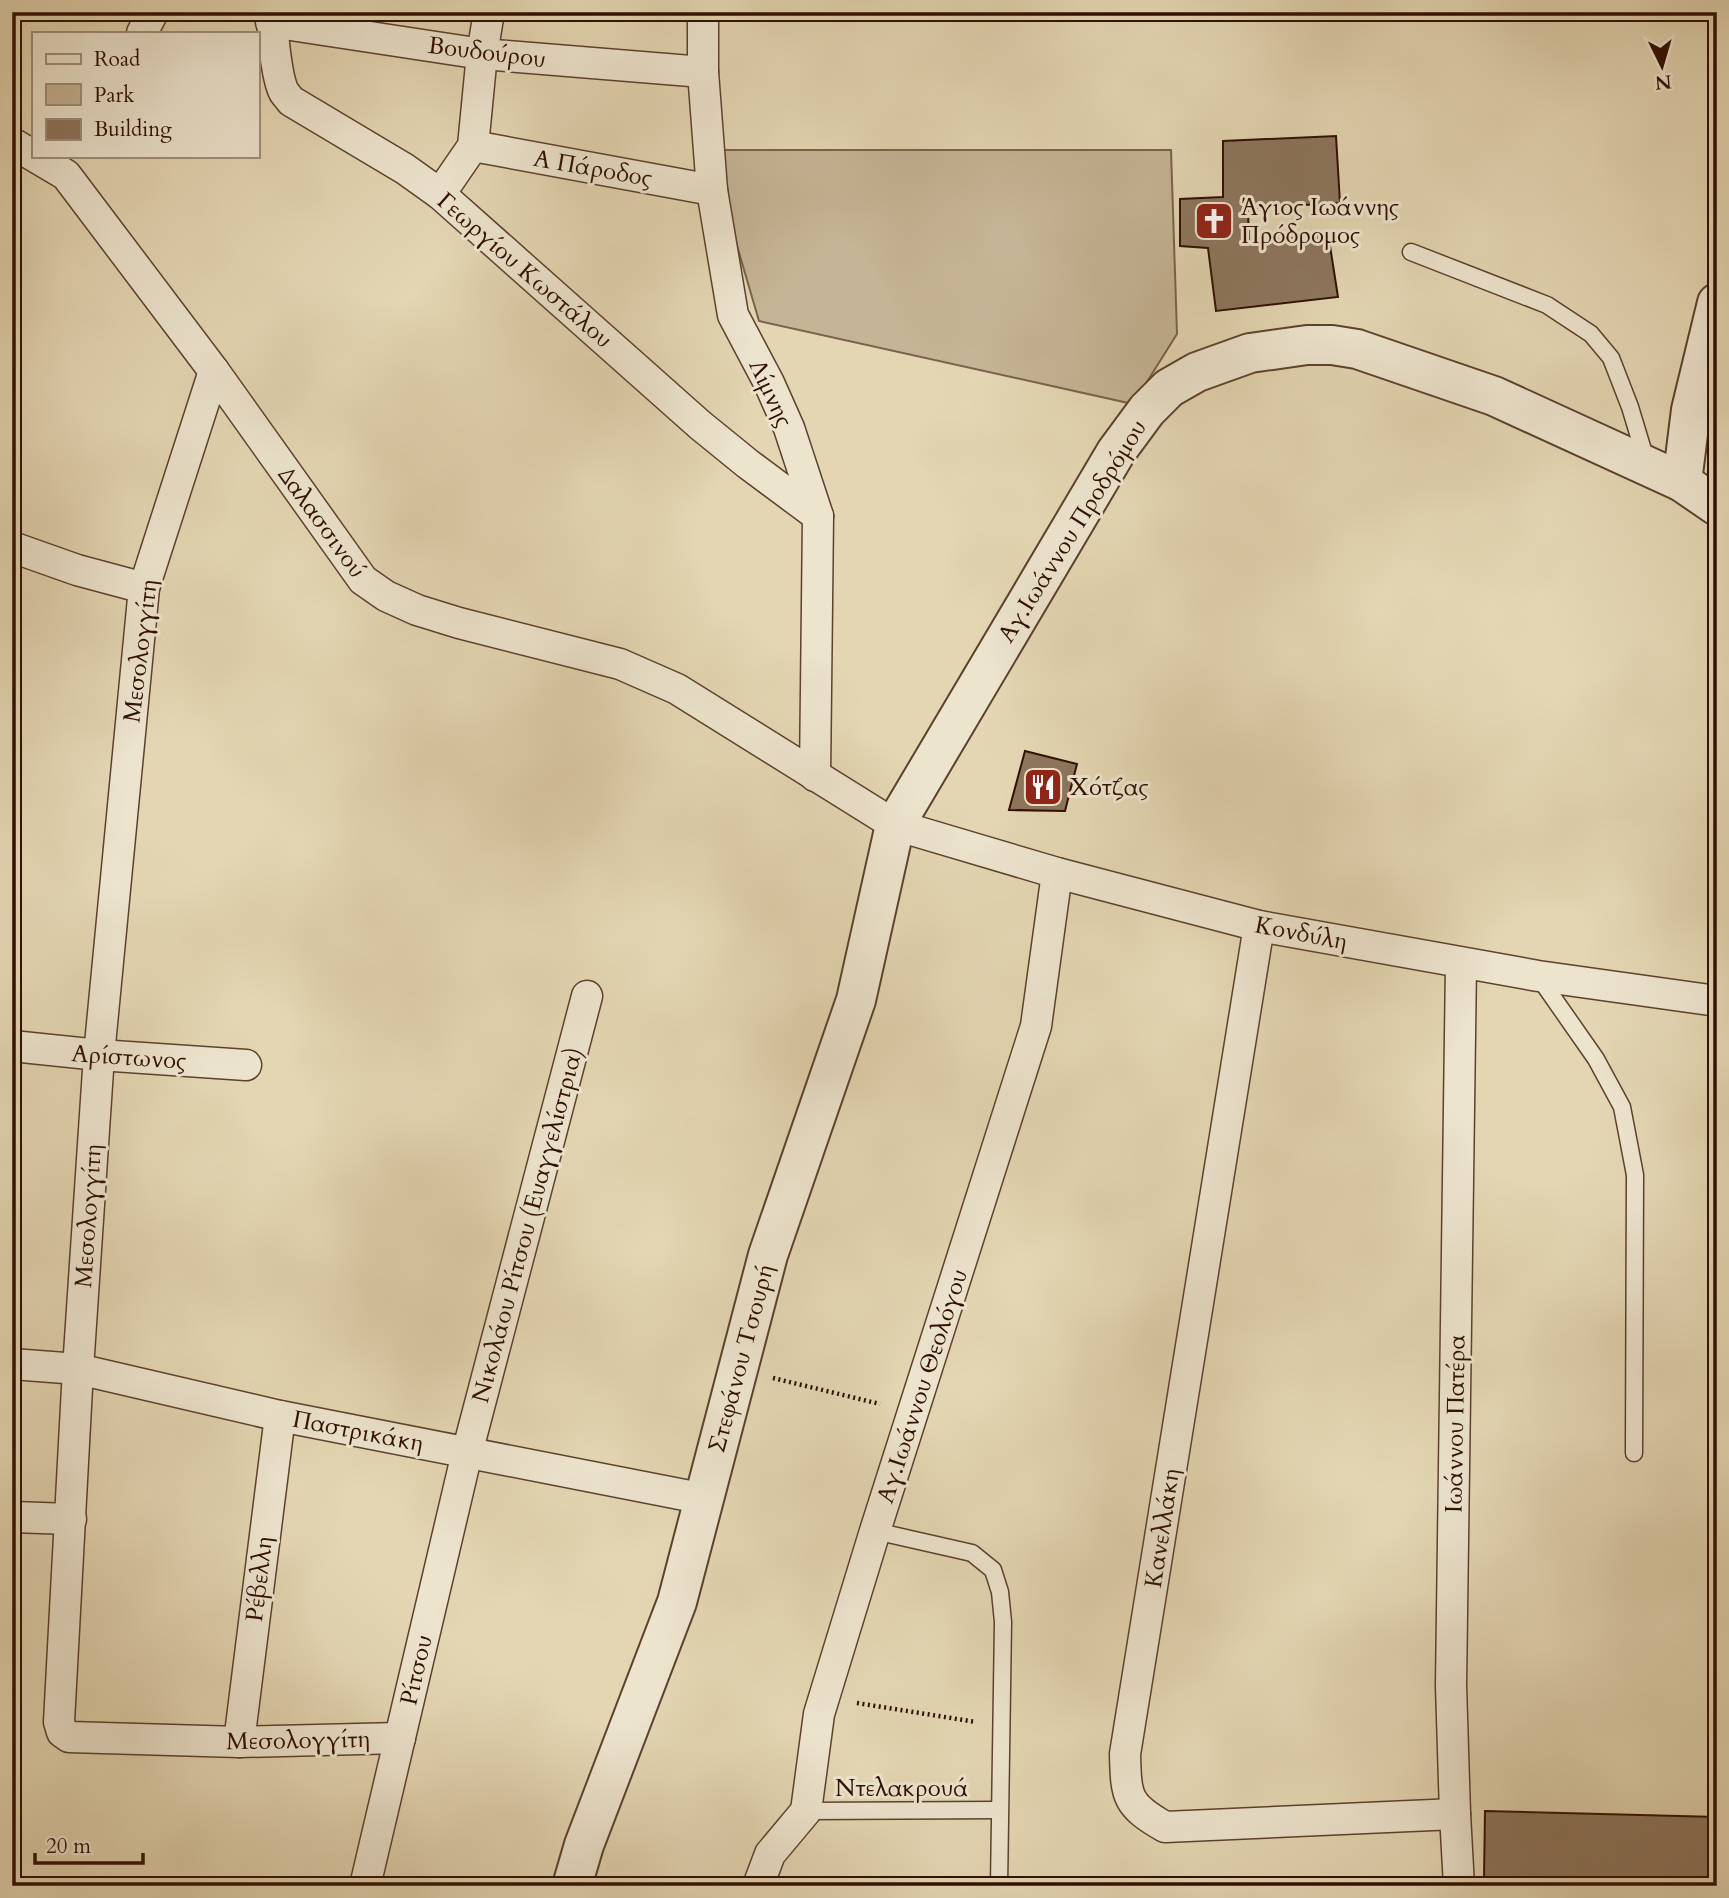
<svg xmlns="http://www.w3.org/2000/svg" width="1729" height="1898" viewBox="0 0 1729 1898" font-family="Cardo,serif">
	<rect width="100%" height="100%" fill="#e4d6b3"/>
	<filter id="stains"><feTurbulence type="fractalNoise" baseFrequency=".00286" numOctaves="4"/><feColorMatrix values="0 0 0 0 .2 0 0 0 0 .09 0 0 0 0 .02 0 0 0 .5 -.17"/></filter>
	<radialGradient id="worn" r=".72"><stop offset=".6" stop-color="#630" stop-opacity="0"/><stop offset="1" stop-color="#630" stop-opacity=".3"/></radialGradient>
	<path fill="#c5b495" stroke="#7a624a" stroke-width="2" d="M709,150H1171L1177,334L1133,404L759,321Z"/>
	<g fill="#8d765d" stroke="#2f0f00" stroke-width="2">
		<path d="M1336,136L1340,203L1248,208L1249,244L1328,233L1338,297L1216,311L1208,248L1180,246V199L1223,197V141Z"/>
		<path d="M1025,751L1077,764L1065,811L1009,810Z"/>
		<path d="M1485,1811L1717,1817V1885L1484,1879Z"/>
	</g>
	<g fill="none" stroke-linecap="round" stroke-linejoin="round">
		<g stroke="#5c412d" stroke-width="19">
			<g id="service">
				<path d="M1411,252L1547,305L1591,334L1611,358L1630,407L1646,460"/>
				<path d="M1538,976L1596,1059L1622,1107L1635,1175L1634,1453"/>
				<path d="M875,1531L972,1553L993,1570L1000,1592L1003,1622L999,1886"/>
				<path d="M806,1811L999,1810"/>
			</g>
		</g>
		<g stroke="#5c412d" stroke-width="33">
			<g id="minor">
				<path d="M273,12C271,28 277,79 284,92C286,95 289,98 291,101L405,169L440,194L700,425L748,464L818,516"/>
				<path d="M703,12V72L712,190L733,315L769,383L789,428L818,516L815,776"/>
				<path d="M271,22L482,54L703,72"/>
				<path d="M142,33L153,12"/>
				<path d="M12,143L66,175L214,371L363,580L386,596L417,610L459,623L620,664L677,689L895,825L1057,873L1259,926L1538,976L1717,1001"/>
				<path d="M473,146L712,190"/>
				<path d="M440,194L473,146L482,54L489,12"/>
				<path d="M214,371L144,588L99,1055L78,1369L59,1722L62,1732L69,1737L239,1742L400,1738"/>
				<path d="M12,547L77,570L144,588"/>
				<path d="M1259,926L1125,1754C1126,1798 1127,1805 1165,1827L1455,1814"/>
				<path d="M12,1046L99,1055L246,1065"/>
				<path d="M12,1364L78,1369L280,1416L705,1499"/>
				<path d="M12,1517L71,1519"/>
				<path d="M239,1742L280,1416"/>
				<path d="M365,1886L467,1453L587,996"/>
				<path d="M758,1886L770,1854L806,1811L819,1714L875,1531L1036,1026L1057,873"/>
				<path d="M1459,1886L1455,1814L1451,1685L1461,963"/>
			</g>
		</g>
		<g stroke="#5c412d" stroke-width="42">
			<g id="tertiary">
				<path d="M1682,482L1691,410L1717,303"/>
				<path d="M572,1886L584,1845L677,1602L768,1255L856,1000L895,825L1116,452L1147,410L1169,388L1197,372L1250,353L1307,345H1332L1357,349L1494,396L1682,482L1717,506"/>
			</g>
		</g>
		<g stroke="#2f0f00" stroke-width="4.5" stroke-dasharray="2 3.5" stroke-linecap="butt">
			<path d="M773,1378L880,1404"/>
			<path d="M857,1703L976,1722"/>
		</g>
		<use href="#service" stroke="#ede4ce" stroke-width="16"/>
		<use href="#minor" stroke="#ede4ce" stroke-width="30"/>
		<use href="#tertiary" stroke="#ede4ce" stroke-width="38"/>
	</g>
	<defs>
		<g id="church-square" transform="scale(2.0125)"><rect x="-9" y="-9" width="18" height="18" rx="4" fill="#8f2418" stroke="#ede4ce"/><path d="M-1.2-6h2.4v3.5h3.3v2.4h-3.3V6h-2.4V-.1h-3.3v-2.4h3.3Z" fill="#fff"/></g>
		<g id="restaurant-square" transform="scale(2.0125)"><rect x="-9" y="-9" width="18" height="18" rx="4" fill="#8f2418" stroke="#ede4ce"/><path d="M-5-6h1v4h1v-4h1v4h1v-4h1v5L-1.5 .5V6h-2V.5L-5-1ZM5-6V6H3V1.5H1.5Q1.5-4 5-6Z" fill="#fff"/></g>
	</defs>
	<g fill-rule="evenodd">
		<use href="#church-square" x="1214" y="221"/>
		<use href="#restaurant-square" x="1043" y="787"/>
	</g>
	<g text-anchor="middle" stroke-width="6" stroke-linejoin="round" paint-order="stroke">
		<g font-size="24" fill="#2f0f00" stroke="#ede4ce">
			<text transform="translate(487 52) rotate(7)" y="8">Βουδούρου</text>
			<text transform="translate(593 168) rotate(10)" y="8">Α Πάροδος</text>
			<text transform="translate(525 270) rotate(41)" y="8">Γεωργίου Κωστάλου</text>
			<text transform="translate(771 393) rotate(65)" y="8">Λίμνης</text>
			<text transform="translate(322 522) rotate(54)" y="8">Δαλασσινού</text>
			<text transform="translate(1072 531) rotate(-58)" y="8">Αγ.Ιωάννου Προδρόμου</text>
			<text transform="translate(140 651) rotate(-83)" y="8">Μεσολογγίτη</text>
			<text transform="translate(1301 933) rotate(11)" y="8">Κονδύλη</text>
			<text transform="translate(129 1057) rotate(4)" y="8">Αρίστωνος</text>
			<text transform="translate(88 1216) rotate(-86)" y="8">Μεσολογγίτη</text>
			<text transform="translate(527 1225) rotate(-75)" y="8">Νικολάου Ρίτσου (Ευαγγελίστρια)</text>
			<text transform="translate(741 1358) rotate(-75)" y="8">Στεφάνου Τσουρή</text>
			<text transform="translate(922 1386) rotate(-72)" y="8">Αγ.Ιωάννου Θεολόγου</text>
			<text transform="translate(1455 1424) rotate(-89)" y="8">Ιωάννου Πατέρα</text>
			<text transform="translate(358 1431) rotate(11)" y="8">Παστρικάκη</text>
			<text transform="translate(1162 1528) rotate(-81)" y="8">Κανελλάκη</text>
			<text transform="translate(259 1579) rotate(-83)" y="8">Ρέβελλη</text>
			<text transform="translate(416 1670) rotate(-77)" y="8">Ρίτσου</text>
			<text transform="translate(298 1740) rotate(-1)" y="8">Μεσολογγίτη</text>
			<text x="902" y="1796">Ντελακρουά</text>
		</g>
		<g font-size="24" fill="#2f0f00" stroke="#ede4ce" text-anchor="start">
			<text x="1241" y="215">Άγιος Ιωάννης<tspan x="1241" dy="28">Πρόδρομος</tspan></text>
			<text x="1070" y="795">Χότζας</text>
		</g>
	</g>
	<rect width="1729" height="1898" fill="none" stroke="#e4d6b3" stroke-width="42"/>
	<rect x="14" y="14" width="1701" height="1870" fill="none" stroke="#2f0f00" stroke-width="3.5"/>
	<rect x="21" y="21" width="1687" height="1856" fill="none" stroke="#2f0f00" stroke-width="2"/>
	<rect x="32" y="32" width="228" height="126" fill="#ede4ce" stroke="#a18f7c" stroke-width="2"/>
	<rect x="46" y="54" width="35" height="10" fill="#ede4ce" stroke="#a18f7c" stroke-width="2"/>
	<text x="94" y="66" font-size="21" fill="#2f0f00">Road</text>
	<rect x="46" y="84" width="35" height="21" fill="#c5b495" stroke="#a18f7c" stroke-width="2"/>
	<text x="94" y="102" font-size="21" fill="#2f0f00">Park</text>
	<rect x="46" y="119" width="35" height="21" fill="#8d765d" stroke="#a18f7c" stroke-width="2"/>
	<text x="94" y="136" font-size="21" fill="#2f0f00">Building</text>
	<g transform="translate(1662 66) rotate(175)" stroke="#ede4ce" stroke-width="5" paint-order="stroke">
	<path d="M0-5L12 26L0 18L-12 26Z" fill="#2f0f00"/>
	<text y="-10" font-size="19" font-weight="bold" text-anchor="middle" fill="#2f0f00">N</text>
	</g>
	<path d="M35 1853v10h108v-10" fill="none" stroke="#2f0f00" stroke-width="3.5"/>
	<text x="46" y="1853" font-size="21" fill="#2f0f00" stroke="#ede4ce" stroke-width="5" paint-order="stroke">20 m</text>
	<rect width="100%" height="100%" filter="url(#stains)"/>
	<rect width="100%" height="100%" fill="url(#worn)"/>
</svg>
